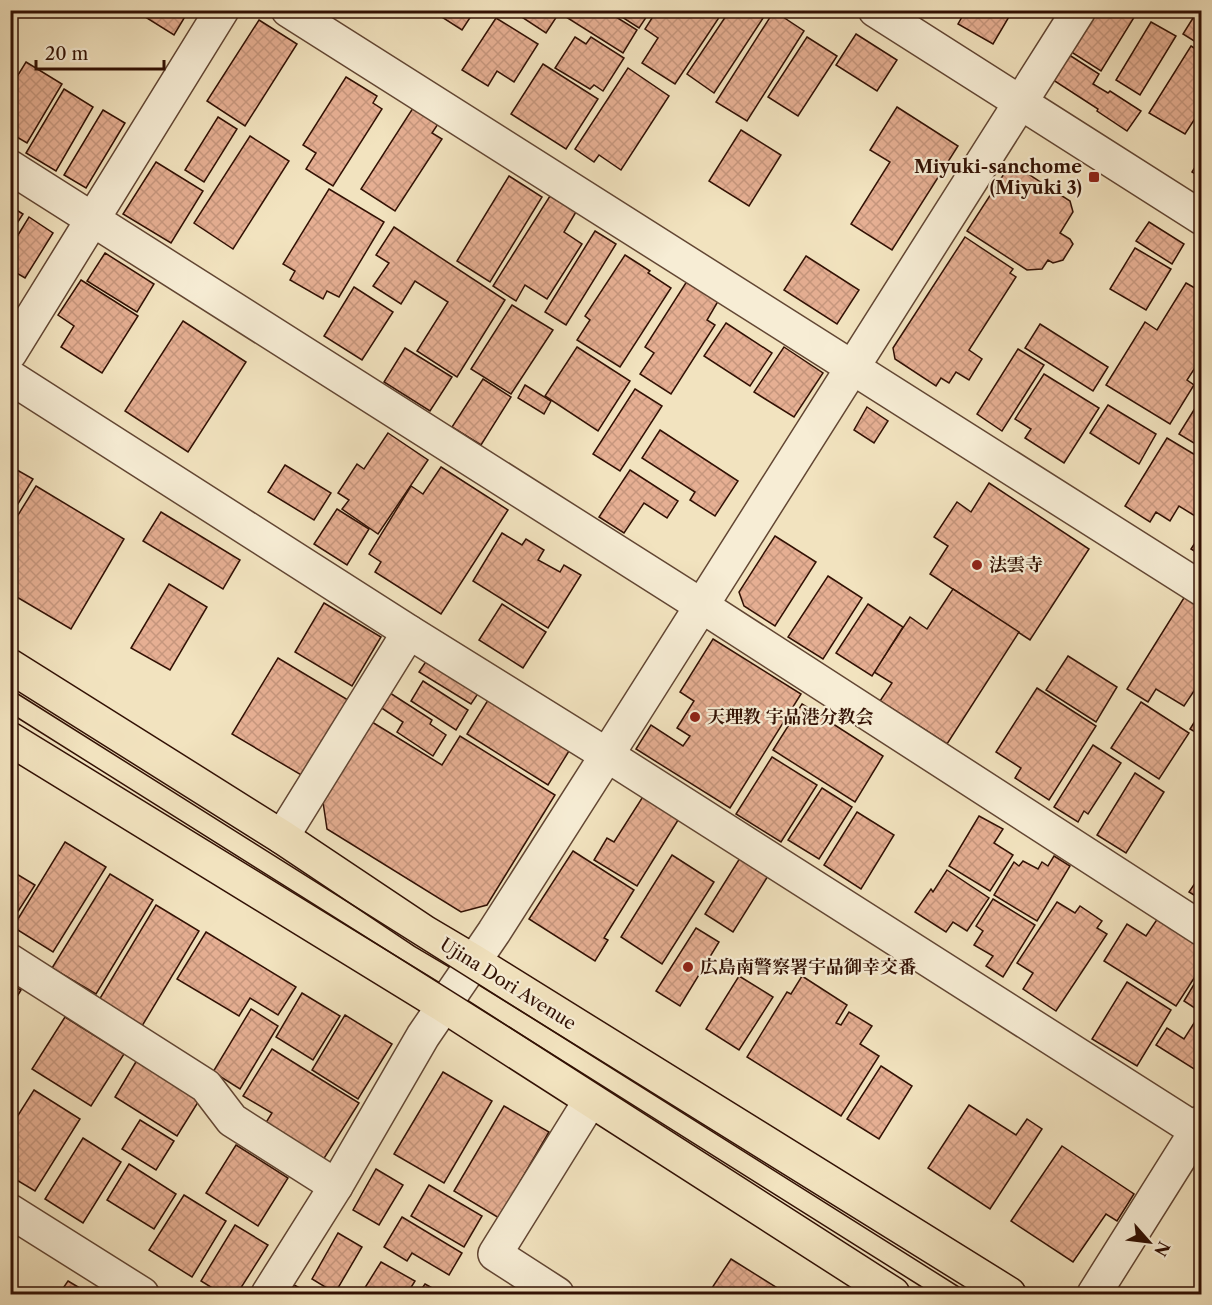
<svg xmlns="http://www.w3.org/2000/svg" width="1212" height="1305" viewBox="0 0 1212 1305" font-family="'Libre Caslon Text','Noto Serif JP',serif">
	<defs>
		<pattern id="building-cross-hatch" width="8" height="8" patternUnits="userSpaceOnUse" patternTransform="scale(1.5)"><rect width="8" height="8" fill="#e6af93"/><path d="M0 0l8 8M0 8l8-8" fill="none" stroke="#c6967d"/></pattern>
	</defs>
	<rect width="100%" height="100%" fill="#f2e3bf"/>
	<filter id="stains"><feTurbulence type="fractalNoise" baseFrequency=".00333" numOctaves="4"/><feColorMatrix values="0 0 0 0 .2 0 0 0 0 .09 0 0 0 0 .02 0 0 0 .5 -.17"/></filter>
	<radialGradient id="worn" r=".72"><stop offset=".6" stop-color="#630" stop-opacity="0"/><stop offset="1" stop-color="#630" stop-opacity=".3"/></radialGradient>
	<g fill="url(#building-cross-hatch)" stroke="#321104" stroke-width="1.5">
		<path d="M134,10H189L174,35Z"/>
		<path d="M439,10H475L462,30L437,14Z"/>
		<path d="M511,10H561L546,33Z"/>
		<path d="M570,10H605L637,30L623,53L566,17Z"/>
		<path d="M611,10H651L639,28Z"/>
		<path d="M657,10H724L675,84L642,63L658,38L645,29Z"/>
		<path d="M730,10H765L767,12L714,93L687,74Z"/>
		<path d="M966,10H1013L993,44L958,24Z"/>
		<path d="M1088,10L1138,11L1101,71L1065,48Z"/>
		<path d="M1198,10H1202V46L1183,34Z"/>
		<path d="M774,11L804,31L747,121L716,102Z"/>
		<path d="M496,18L538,44L514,82L497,71L488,86L462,70Z"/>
		<path d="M259,20L297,44L245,126L207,101Z"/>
		<path d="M1151,22L1176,36L1140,95L1116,80Z"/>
		<path d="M856,34L897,60L877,91L836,65Z"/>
		<path d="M575,37L586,44L591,37L624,58L603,91L594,85L590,89L555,68Z"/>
		<path d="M807,37L837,56L798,116L768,97Z"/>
		<path d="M1191,46L1202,53V125L1194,120L1185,134L1149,113Z"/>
		<path d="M1063,51L1099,74L1093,84L1108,93L1110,91L1141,111L1127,131L1097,111L1098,109L1047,76Z"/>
		<path d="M26,62L62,84L27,143L10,133V88Z"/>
		<path d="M543,64L598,99L566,149L511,114Z"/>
		<path d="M628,68L669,96L621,170L599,155L594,162L575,149Z"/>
		<path d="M346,77L377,96L373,103L382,109L333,186L306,169L316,153L303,145Z"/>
		<path d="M64,89L93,107L56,171L26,153Z"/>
		<path d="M897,107L958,146L892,250L851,224L890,162L870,150Z"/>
		<path d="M413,108L438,124L432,133L442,139L395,211L361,189Z"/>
		<path d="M103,110L125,123L86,188L64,175Z"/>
		<path d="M218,117L237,129L204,182L185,170Z"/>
		<path d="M741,130L781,155L749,206L709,181Z"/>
		<path d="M250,136L289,161L233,249L194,223Z"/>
		<path d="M1202,156V178L1192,172Z"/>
		<path d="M156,162L203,191L171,243L123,214Z"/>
		<path d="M1011,163L1070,201L1073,212L1060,233L1070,239L1073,244L1063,260L1053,263L1048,260L1042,269L1027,270L967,231Z"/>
		<path d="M509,176L542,197L490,282L457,261Z"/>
		<path d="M329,189L384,222L339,297L327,291L323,299L290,280L295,271L283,264Z"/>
		<path d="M550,196L576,212L564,232L582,244L547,299L525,285L516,301L493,286Z"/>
		<path d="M10,206L23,214L10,234Z"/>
		<path d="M29,217L53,233L25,278L10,269V248Z"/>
		<path d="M1149,222L1184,244L1172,264L1136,241Z"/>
		<path d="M394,227L505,300L457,377L417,351L448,302L415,281L401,304L373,286L389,263L376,255Z"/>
		<path d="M595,231L616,244L566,325L545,312Z"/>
		<path d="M965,237L1013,269L1010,273L1016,277L969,350L982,359L969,380L956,372L949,383L941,378L936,386L895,359L893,348Z"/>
		<path d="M1135,248L1171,269L1146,310L1110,289Z"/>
		<path d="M105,253L154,284L137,312L87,281Z"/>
		<path d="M625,255L650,271L648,273L671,288L620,367L577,340L590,320L585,316Z"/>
		<path d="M806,256L859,290L837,324L784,290Z"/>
		<path d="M689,278L720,298L707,320L715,325L671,394L640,374L654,353L645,347Z"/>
		<path d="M81,280L138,316L102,373L61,347L74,326L58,315Z"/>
		<path d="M1186,283L1202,292V357L1187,380L1194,385L1170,424L1106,385L1145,322L1157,330Z"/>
		<path d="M354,287L393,312L362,360L324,336Z"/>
		<path d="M512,305L553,330L511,394L471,369Z"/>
		<path d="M183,321L246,362L188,452L125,411Z"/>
		<path d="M726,323L772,353L750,386L704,356Z"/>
		<path d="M1040,324L1108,367L1093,391L1025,348Z"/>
		<path d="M577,347L630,381L598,431L545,396Z"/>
		<path d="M784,347L823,373L794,417L754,392Z"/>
		<path d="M405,348L452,377L430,411L384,382Z"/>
		<path d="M1018,349L1044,365L1002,431L977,414Z"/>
		<path d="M1044,374L1099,408L1064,463L1025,438L1031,429L1015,419Z"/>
		<path d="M483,379L511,397L481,445L452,427Z"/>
		<path d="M525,385L551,401L544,414L518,398Z"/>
		<path d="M635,389L662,406L620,471L593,454Z"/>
		<path d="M1202,397V448L1179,434Z"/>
		<path d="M1108,405L1156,434L1139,464L1090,433Z"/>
		<path d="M867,407L888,421L874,443L854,430Z"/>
		<path d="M660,430L738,481L715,516L690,500L695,492L642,458Z"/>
		<path d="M388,433L428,460L378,534L342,509L349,500L338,493L357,464L364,469Z"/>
		<path d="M1167,438L1202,459V468L1196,477L1202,480V505L1195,516L1179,506L1170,521L1156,512L1150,522L1125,506Z"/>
		<path d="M285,465L331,493L314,520L268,492Z"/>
		<path d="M10,466L33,479L10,517Z"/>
		<path d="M441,467L508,510L441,614L375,572L381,562L369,554L411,486L423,494Z"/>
		<path d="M630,470L678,501L667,518L644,503L624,533L599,517Z"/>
		<path d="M989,483L1089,549L1030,640L930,574L948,546L934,537L957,502L971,512Z"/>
		<path d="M36,486L124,539L71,629L10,593V528Z"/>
		<path d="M337,509L369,529L347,565L314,544Z"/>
		<path d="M161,512L240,560L223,589L143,541Z"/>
		<path d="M1202,532V556L1191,549Z"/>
		<path d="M502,533L522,545L526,539L544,550L538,560L560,572L564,565L581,575L548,628L473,581Z"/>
		<path d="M775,536L816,562L775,626L744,606L739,592Z"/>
		<path d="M828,576L862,598L823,659L788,637Z"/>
		<path d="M169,584L207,607L170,670L131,648Z"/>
		<path d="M953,589L1019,632L947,744L880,701L892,683L874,672L910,617L927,629Z"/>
		<path d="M1187,593L1202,602V679L1184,706L1156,689L1148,702L1127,689Z"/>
		<path d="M324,603L381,637L352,686L295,652Z"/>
		<path d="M502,604L546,632L523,668L479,640Z"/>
		<path d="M868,604L903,627L872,676L836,653Z"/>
		<path d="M713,639L801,694L730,808L636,749L651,725L683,746L690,736L677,728L694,701L680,692Z"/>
		<path d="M433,651L485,683L471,704L419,672Z"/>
		<path d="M1068,656L1117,687L1096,722L1046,690Z"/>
		<path d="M278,658L353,703L308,779L232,734Z"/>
		<path d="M423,681L468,710L456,730L411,701Z"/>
		<path d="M1037,688L1096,726L1049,800L1015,778L1021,768L996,752Z"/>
		<path d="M493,692L574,743L548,785L467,734Z"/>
		<path d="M390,693L432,720L430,724L446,735L433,756L397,732L403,722L380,707Z"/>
		<path d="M1141,702L1189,733L1159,779L1111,748Z"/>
		<path d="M802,704L883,756L855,802L773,750Z"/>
		<path d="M1202,710V736L1190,729Z"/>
		<path d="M372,722L442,765L460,736L555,795L487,905L461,912L327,829L323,802Z"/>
		<path d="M1093,745L1121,763L1088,814L1084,811L1078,822L1054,807Z"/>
		<path d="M772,757L817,785L781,842L736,814Z"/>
		<path d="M1135,773L1164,792L1126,853L1097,835Z"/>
		<path d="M822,788L852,807L819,859L788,840Z"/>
		<path d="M644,795L680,817L637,886L594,860L607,838L614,842Z"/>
		<path d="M857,812L894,835L861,889L824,865Z"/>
		<path d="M979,816L1003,829L994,843L1013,855L990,891L949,866Z"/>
		<path d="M65,842L106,867L53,952L13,927Z"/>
		<path d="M573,851L634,890L604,938L608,940L595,961L529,919Z"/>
		<path d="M672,855L714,882L662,964L621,937Z"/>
		<path d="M1054,856L1070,866L1037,921L994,895L1014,862L1019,866L1023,861L1038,869L1042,862L1048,866Z"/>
		<path d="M740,858L768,876L733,932L705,914Z"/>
		<path d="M10,870L35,885L10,924Z"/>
		<path d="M947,870L989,898L967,931L953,922L946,932L915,912L931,889L933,892Z"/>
		<path d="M1202,873V900L1189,892Z"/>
		<path d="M110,874L153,900L96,994L52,968Z"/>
		<path d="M993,899L1035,925L1003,977L986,966L993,956L974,945L983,931L976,926Z"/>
		<path d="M1057,902L1075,913L1080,906L1102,921L1097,928L1107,934L1056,1011L1023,989L1033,973L1017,963Z"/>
		<path d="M156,905L199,931L142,1026L99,1000Z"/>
		<path d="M1158,918L1202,945V966L1176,1006L1104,961L1127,924L1146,936Z"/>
		<path d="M696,928L719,942L680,1006L656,991Z"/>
		<path d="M206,932L296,987L278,1015L250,998L239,1016L177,979Z"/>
		<path d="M1202,971V1074L1156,1045L1167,1028L1184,1039L1201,1012L1184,1001Z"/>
		<path d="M739,976L773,997L739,1050L706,1029Z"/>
		<path d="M802,976L847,1005L836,1023L841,1025L849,1012L872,1026L860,1044L879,1056L841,1116L747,1057L787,992L791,994Z"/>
		<path d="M1127,982L1171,1010L1137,1066L1092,1039Z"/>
		<path d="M10,984L21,990L10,1008Z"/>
		<path d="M302,993L340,1016L313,1060L276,1037Z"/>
		<path d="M251,1009L278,1026L240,1089L213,1072Z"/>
		<path d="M345,1015L392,1044L358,1099L312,1070Z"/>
		<path d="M65,1017L124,1054L91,1106L32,1069Z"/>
		<path d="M272,1049L359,1103L323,1160L265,1124L272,1113L243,1096Z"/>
		<path d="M137,1060L200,1099L177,1136L115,1097Z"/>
		<path d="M881,1066L912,1086L879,1139L847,1119Z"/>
		<path d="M443,1072L492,1101L444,1183L394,1154Z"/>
		<path d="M34,1090L80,1119L35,1191L10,1176V1128Z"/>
		<path d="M969,1105L1016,1135L1027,1119L1042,1129L990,1209L928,1168Z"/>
		<path d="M504,1106L549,1132L499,1218L454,1191Z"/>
		<path d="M140,1120L174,1141L156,1170L122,1149Z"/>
		<path d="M83,1138L121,1162L83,1223L45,1199Z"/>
		<path d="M236,1145L288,1178L258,1226L206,1193Z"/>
		<path d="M1062,1146L1134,1194L1117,1221L1106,1214L1073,1262L1011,1221Z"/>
		<path d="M129,1164L176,1194L154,1229L107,1200Z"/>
		<path d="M376,1169L403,1185L379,1225L353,1210Z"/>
		<path d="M429,1185L482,1216L464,1247L411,1216Z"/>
		<path d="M184,1195L226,1221L192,1277L149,1250Z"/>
		<path d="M402,1217L462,1253L449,1275L412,1253L407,1261L384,1247Z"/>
		<path d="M235,1225L268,1245L237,1294H222L201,1281Z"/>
		<path d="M338,1233L362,1247L335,1293L312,1279Z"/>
		<path d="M731,1259L787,1294H708Z"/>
		<path d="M381,1262L415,1281L407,1294H361Z"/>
		<path d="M68,1281L90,1294H59Z"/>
		<path d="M425,1284L443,1294H418Z"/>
		<path d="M294,1285L311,1294H288Z"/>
	</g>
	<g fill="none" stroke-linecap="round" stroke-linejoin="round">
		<g stroke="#624633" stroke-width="36">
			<g id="minor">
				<path d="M288,10L1202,589"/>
				<path d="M875,10L1202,218"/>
				<path d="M10,167L702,606L1202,929"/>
				<path d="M10,353L222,10"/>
				<path d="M10,377L409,632L607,755L1202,1134"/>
				<path d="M282,837L409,632"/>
				<path d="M10,961L206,1086L232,1120L336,1186"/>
				<path d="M10,1211L142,1294"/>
				<path d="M268,1294L336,1186L423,1036L494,932L607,755L1079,10"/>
				<path d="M557,1294L495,1254L590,1101"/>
				<path d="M1094,1294L1202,1122"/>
			</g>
		</g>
		<g stroke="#321104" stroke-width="36">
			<g id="highway">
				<path d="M10,666L282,837L424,932L473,961L1009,1294"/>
				<path d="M10,739L443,1005L893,1294"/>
			</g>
		</g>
		<use href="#minor" stroke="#f7edd5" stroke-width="33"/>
		<use href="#highway" stroke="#f2e3bf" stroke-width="33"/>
		<g stroke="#321104" stroke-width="1.5">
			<path d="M10,689L970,1294"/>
			<path d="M10,713L933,1294"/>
		</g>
	</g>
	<g fill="#8f2418" stroke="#f7edd5" stroke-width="2">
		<rect x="1088" y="171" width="12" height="12" rx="3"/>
		<circle cx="977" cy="565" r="6"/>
		<circle cx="695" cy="717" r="6"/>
		<circle cx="688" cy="967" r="6"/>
	</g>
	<g text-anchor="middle" stroke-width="4.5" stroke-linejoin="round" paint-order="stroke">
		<g font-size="18" font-weight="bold" fill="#321104" stroke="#f7edd5" text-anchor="start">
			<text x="1082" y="173" text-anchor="end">Miyuki-sanchome<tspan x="1082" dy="21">(Miyuki 3)</tspan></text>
			<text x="989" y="571">法雲寺</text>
			<text x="707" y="723">天理教 宇品港分教会</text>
			<text x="700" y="973">広島南警察署宇品御幸交番</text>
		</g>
		<g font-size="18" fill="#321104" stroke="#f7edd5">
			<text transform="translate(508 984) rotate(32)" y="6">Ujina Dori Avenue</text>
		</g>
	</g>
	<rect width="1212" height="1305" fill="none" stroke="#f2e3bf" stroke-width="36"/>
	<rect x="12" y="12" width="1188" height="1281" fill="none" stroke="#321104" stroke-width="3"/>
	<rect x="18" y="18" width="1176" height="1269" fill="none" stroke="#321104" stroke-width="1.5"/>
	<g transform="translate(1149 1242) rotate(118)" stroke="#f7edd5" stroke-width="4.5" paint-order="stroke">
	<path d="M0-4.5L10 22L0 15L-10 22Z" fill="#321104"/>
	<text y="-9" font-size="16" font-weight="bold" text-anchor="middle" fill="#321104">N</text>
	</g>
	<path d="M36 60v9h128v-9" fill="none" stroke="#321104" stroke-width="3"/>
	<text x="45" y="60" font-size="18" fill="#321104" stroke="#f7edd5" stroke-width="4.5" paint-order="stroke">20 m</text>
	<rect width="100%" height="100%" filter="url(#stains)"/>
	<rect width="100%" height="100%" fill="url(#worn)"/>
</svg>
